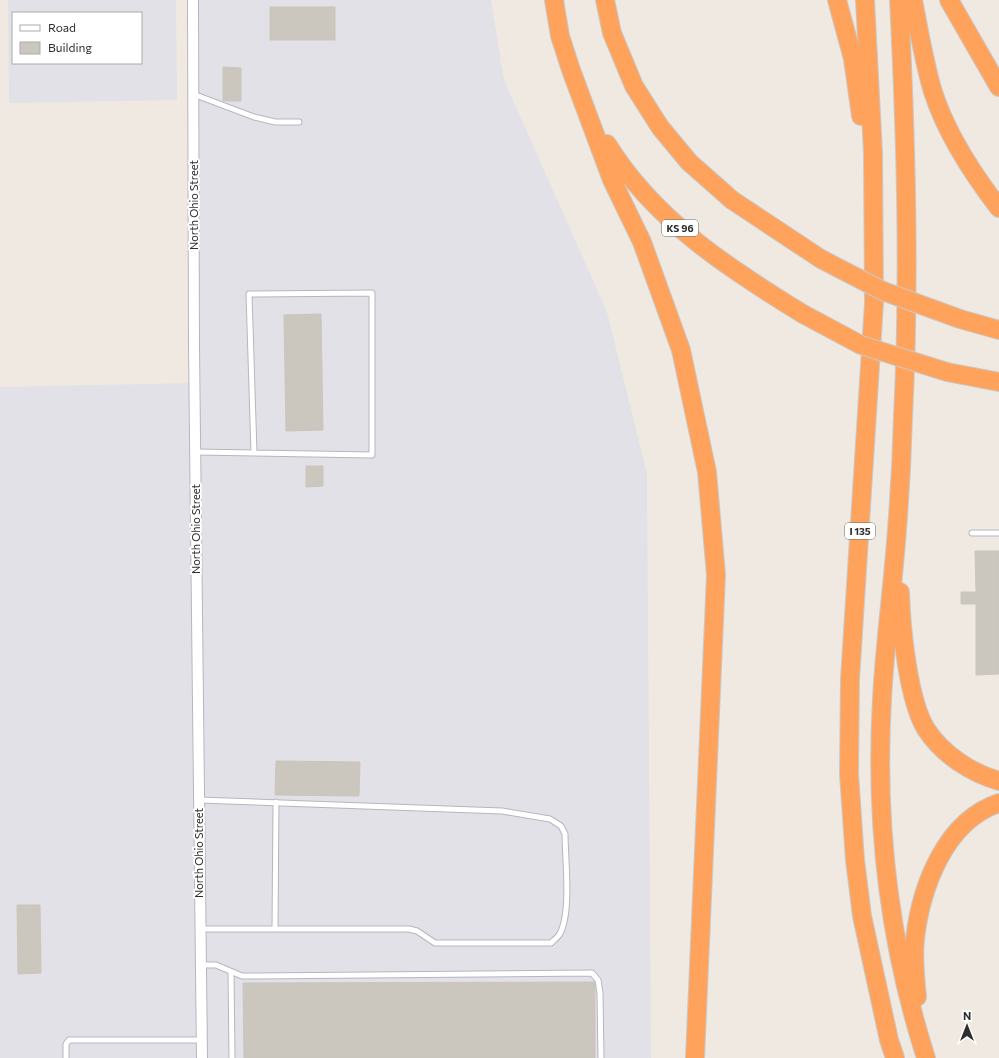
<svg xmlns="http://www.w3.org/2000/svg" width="999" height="1058" viewBox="0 0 999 1058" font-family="Commissioner,sans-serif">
	<rect width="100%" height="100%" fill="#efe9e1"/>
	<g fill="#e3e1e8" fill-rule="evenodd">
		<path d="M8,0H176L177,100L9,103ZM13,13H141V63H13Z"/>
		<path d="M193,0H491L504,80L607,312L647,474L651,1058H0V387L195,383Z"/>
	</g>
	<g fill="#cbc7bf" stroke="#cbc5ba">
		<rect x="270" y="7" width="65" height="33"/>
		<path d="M223,67L241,68V101H223Z"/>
		<path d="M321,314L323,430L286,431L284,315Z"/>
		<path d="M306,466H323V486L306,487Z"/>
		<path d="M975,551H999V674L976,675V604H961V592H976Z"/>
		<path d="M276,761L360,762L359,796L275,795Z"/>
		<path d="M17,905H40L41,973L18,974Z"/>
		<path d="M595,982V1058H244L243,983Z"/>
	</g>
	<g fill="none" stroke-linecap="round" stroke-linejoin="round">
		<g stroke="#b4b7c1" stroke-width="7">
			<g id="lane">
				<path d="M193,94L254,117L275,122H299"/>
				<path d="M196,452L372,455V293L249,294L254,453"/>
				<path d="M972,533H999"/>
				<path d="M199,800L502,811L550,819L561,826L565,834C565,858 572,915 559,935C557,938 553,941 551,943H435L417,931L409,929H200"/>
				<path d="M275,929L276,802"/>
				<path d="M200,965H216L242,976L592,973L598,980L600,993L601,1058"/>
				<path d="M231,972L232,1058"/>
				<path d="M66,1058V1044L69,1040H202"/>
			</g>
		</g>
		<g stroke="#b4b7c1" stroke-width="12">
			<path id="street" d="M193,0L194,348L202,1058"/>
		</g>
		<g stroke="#c9c9c9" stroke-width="20">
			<g id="highway">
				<path d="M554,0L560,36L571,70L612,180L642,242L681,350L707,472L716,575L695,1058"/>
				<path d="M605,0L612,33L634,86L660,127L689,162L732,200L821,259"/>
				<path d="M837,0L853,59L861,116"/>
				<path d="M865,0L873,153L874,303L850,679L849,774L855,860L862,916L889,1040L895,1058"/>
				<path d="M899,0C906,139 910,278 903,417C902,454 900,492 897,529C893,586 885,642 882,699C875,820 889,943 926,1058"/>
				<path d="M913,0C919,31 924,62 933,92C947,135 972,173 999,208"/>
				<path d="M949,0L999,87"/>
				<path d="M607,144C654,220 728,268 803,314"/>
				<path d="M960,319L999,330"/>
				<path d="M947,372L999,382"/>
				<path d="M900,592C901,627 908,700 926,729C942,754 971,773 999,781"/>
				<path d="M917,997C915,978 913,957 915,939C921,887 945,821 999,803"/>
			</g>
		</g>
		<use href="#lane" stroke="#fff" stroke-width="5"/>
		<use href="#street" stroke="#fff" stroke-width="10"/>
		<use href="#highway" stroke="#ffa35c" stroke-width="18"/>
		<g stroke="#c9c9c9" stroke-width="20" stroke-linecap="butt">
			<g id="highway-bridge">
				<path d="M821,259L883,291L960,319"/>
				<path d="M803,314L861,345L947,372"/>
			</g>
		</g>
		<use href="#highway-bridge" stroke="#ffa35c" stroke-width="18"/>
	</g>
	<g text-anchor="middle" stroke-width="4" stroke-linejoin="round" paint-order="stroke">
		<g fill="#fff" stroke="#6d6d6d" stroke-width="1">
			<rect x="662" y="220" width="36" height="16" rx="3"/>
			<rect x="845" y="523" width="30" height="16" rx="3"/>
		</g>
		<g font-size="10" font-weight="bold" fill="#2e2e2e">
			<text x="680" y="232">KS 96</text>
			<text x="860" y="535">I 135</text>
		</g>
		<g font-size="11" fill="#2e2e2e" stroke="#fff">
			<text transform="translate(194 205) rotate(-90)" y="4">North Ohio Street</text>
			<text transform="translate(196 529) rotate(-90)" y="4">North Ohio Street</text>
			<text transform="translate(199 853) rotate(-90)" y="4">North Ohio Street</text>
		</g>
	</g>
	<rect x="12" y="12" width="130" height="52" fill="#ffffff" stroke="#ababab"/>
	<rect x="20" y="25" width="20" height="6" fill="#ffffff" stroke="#ababab"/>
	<text x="48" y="32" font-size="12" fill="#2e2e2e">Road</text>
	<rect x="20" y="42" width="20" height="12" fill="#cbc7bf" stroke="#ababab"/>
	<text x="48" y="52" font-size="12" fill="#2e2e2e">Building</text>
	<g transform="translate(967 1026)" stroke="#ffffff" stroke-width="3" paint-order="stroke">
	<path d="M0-3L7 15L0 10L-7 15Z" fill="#2e2e2e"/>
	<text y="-6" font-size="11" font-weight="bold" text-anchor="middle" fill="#2e2e2e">N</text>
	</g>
</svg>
